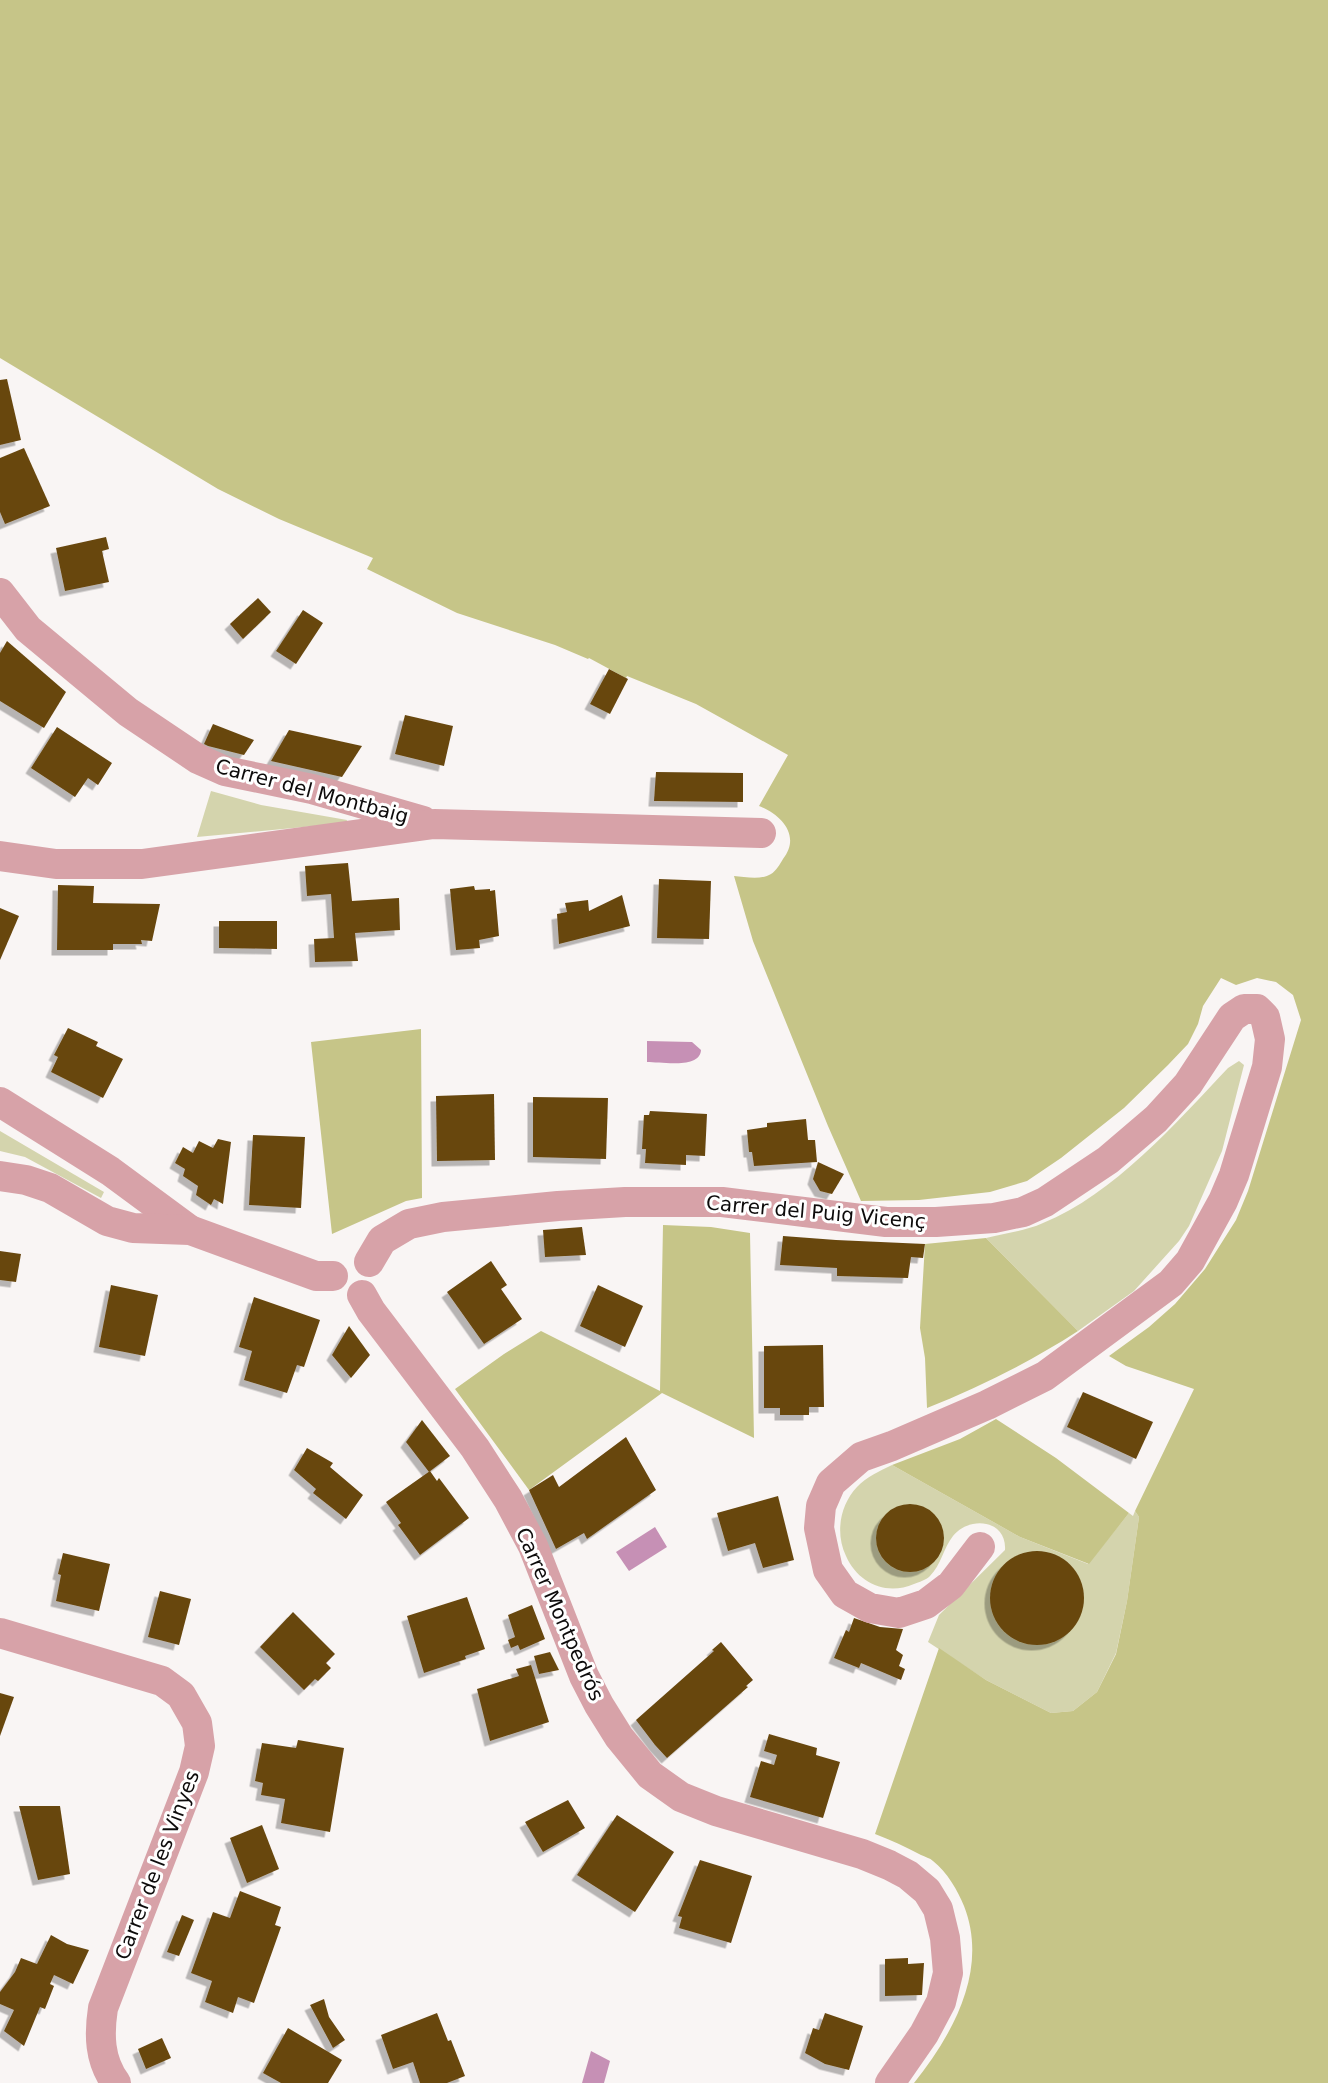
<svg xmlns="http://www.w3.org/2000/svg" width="1328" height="2083" viewBox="0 0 1328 2083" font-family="'DejaVu Sans',sans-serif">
	<defs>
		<filter id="shadow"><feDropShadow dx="-5.5" dy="5.5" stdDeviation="0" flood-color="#0004"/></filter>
	</defs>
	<rect width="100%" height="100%" fill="#f9f5f4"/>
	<g fill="#d4d4ad">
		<path d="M211,791L261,805L347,820L346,823L197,837Z"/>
		<path d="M1239,1061L1244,1065L1222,1151L1189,1226L1179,1241L1134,1291L1078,1331L986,1238C1004,1233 1026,1231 1043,1223C1113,1195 1177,1122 1228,1068Z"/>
		<path d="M0,1131L104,1192L101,1198L25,1157L0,1151Z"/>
		<path d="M892,1465L1020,1537L1088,1564L1129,1513L1133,1516L1135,1511L1139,1517L1127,1601L1116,1653L1097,1692L1073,1711L1051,1713L986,1680L928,1642L939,1615L1005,1550C1007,1520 970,1515 953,1536C944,1547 941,1565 930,1576C926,1580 919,1582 914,1584C886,1596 858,1583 846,1556C835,1533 840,1505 857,1487C866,1477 880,1471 892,1465Z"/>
	</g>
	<g fill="#c6c588">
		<path d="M0,0H1328V2083H914C953,2034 989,1970 964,1906C958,1891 947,1872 933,1861C930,1858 925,1857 921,1855C906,1847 891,1840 875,1834L939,1648L986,1680L1051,1713L1073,1711L1097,1692L1116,1654L1127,1601L1139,1517L1135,1511L1194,1389L1126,1366L1109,1356L1149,1327L1175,1304L1205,1269L1236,1220L1248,1191L1301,1020L1293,995L1276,982L1257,978L1236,985L1221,978L1203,1006L1198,1024L1188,1044L1168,1065L1124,1108L1061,1158L1027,1181L990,1192L919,1200L861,1201L828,1126L753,941L734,876C745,877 762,880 771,874C776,871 780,864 783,859C801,836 782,815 759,806L788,755L696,704L627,676L626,678L589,658L588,659L555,645L457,613L367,569L373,558L279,519L218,489L0,358Z"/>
		<path d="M421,1029L422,1198L406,1201L332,1234L311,1042Z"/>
		<path d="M663,1225L711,1227L750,1233L754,1438L662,1393L529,1490L455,1389L504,1354L541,1331L660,1391Z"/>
		<path d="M986,1238L1078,1331C1030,1362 980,1387 927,1408L925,1358L920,1328L925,1244Z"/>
		<path d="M996,1419L1056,1458L1129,1513L1089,1564L1020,1537L892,1465L960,1439Z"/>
	</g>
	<g fill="#c690b5">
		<path d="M647,1041L692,1042L701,1050C700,1069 662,1062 647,1062Z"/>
		<path d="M655,1527L667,1547L629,1571L616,1552Z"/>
		<path d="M591,2051L610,2061L604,2083H582Z"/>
	</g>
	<g fill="#684711" filter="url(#shadow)">
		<path d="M7,379L21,440L0,445V380Z"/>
		<path d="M24,448L50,506L5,524L0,512V458Z"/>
		<path d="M106,537L109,549L102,551L109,582L65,591L56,548Z"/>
		<path d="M258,598L271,612L243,639L230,624Z"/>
		<path d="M303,610L323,623L296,664L276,651Z"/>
		<path d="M7,641L66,692L44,728L0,701V653Z"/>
		<path d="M609,669L628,679L610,714L590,704Z"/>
		<path d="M405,715L453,726L444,766L395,754Z"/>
		<path d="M213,724L254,740L244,755L208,746L204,744Z"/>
		<path d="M57,727L112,763L98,785L88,778L75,797L31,768Z"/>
		<path d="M289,730L362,746L342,777L271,761Z"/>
		<path d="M656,772L743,773V802L654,801Z"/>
		<path d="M348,863L352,901L399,898L400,930L355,933L358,961L315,962L314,939L334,938L331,894L307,896L305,866Z"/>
		<path d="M659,879L711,881L709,939L657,938Z"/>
		<path d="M58,885L94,886L93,903L160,904L152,941L141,940L142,944H113V950H57Z"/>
		<path d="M474,886L475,890L490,889V891L495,890L499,936L479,940L480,948L456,950L450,889Z"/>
		<path d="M622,895L630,926L559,944L557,914L567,912L565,903L588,900L589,911Z"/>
		<path d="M0,908L19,916L0,960Z"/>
		<path d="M219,921H277V949L219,948Z"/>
		<path d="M68,1028L98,1042L96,1046L123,1059L103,1098L51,1072L58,1057L54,1055Z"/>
		<path d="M494,1094L495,1160L437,1161L436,1096Z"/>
		<path d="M533,1097L608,1098L606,1159L533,1157Z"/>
		<path d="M650,1111L707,1114L705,1156L686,1155V1165L645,1163L646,1149H642L644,1115H649Z"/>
		<path d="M806,1119L808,1140H815L817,1162L754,1166L752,1152H749L747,1130L767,1127V1123Z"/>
		<path d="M253,1135L305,1137L301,1208L249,1205Z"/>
		<path d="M218,1139L231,1142L223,1204L214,1199L211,1205L196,1195L198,1186L183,1176L185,1169L175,1163L183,1147L193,1153L199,1141L213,1148Z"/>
		<path d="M818,1162L844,1174L832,1194L820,1191L813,1179Z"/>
		<path d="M582,1227L586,1255L545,1257L543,1230Z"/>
		<path d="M783,1236L836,1240L925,1244L923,1258L911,1257L908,1278L837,1276V1268L780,1265Z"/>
		<path d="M0,1251L21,1254L16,1282L0,1280Z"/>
		<path d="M491,1261L507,1285L501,1289L522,1319L484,1344L447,1292Z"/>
		<path d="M111,1285L158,1295L145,1356L99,1347Z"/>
		<path d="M598,1285L643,1306L625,1347L580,1326Z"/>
		<path d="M254,1297L320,1320L304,1367L297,1365L287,1393L244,1380L252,1351L239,1347Z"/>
		<path d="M349,1326L370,1355L351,1378L332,1355Z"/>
		<path d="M823,1345L824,1407H809V1415H780V1408H764V1346Z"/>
		<path d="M1083,1392L1153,1422L1136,1459L1067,1427Z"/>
		<path d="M422,1420L450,1456L429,1472L406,1442Z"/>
		<path d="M626,1437L656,1490L587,1539L584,1533L556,1549L529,1490L553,1475L559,1487Z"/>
		<path d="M307,1448L333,1463L330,1467L363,1495L346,1519L313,1493L316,1489L294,1470Z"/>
		<path d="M430,1471L437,1481L439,1478L469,1518L420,1555L398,1525L401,1523L386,1502Z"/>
		<path d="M778,1496L794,1560L763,1568L755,1543L728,1551L717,1513Z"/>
		<circle cx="910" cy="1538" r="34"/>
		<circle cx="1037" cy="1598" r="47"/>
		<path d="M63,1553L110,1564L99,1611L56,1601L61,1575L58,1574Z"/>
		<path d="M160,1591L191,1599L179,1645L148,1637Z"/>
		<path d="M467,1597L485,1649L465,1656L466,1659L424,1673L407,1616Z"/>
		<path d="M532,1605L545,1639L520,1650L518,1645L511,1648L508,1640L515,1637L508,1615Z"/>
		<path d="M293,1612L335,1654L326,1663L331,1668L318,1681L315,1679L304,1690L260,1647Z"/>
		<path d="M854,1618L880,1627L903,1629L896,1650L903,1655L899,1666L905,1669L901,1680L861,1663L859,1668L834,1658L846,1630L849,1632Z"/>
		<path d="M721,1642L753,1680L746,1686L748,1687L667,1758L655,1745L636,1720L714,1651L712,1650Z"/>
		<path d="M550,1652L559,1670L539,1674L534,1656Z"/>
		<path d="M531,1665L549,1722L490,1741L477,1689L519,1676L516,1669Z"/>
		<path d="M0,1693L14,1697L0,1736Z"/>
		<path d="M769,1734L817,1748L816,1755L840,1762L823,1818L750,1797L761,1761L774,1765L777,1755L764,1751Z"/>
		<path d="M298,1740L344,1748L330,1832L281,1823L285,1799L261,1795L263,1783L255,1781L262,1743L296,1748Z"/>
		<path d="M568,1800L585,1828L543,1852L525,1822Z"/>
		<path d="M19,1806H60L70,1874L38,1880Z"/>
		<path d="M617,1815L674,1852L635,1912L577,1875Z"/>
		<path d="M262,1825L279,1869L247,1883L230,1838Z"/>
		<path d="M700,1860L752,1876L731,1943L679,1928L682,1917L678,1916Z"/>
		<path d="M240,1891L281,1907L275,1925L281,1927L254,2003L238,1997L233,2013L205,2002L212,1981L191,1973L213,1912L230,1918Z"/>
		<path d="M182,1915L194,1920L179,1956L167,1952Z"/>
		<path d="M51,1935L67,1944L89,1950L73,1984L54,1975L50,1984L54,1986L45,2009L40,2007L24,2046L4,2031L14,2010L0,2004V1992L15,1972L21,1958L37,1964Z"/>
		<path d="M908,1958V1964L924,1963L922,1995L885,1996V1959Z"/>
		<path d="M324,1999L329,2017L345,2040L333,2048L310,2005Z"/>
		<path d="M437,2013L448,2041L451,2040L465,2076L447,2083H420L413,2062L393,2069L381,2035Z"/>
		<path d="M825,2013L863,2026L849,2070L825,2064L805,2053L813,2028L819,2030Z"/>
		<path d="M288,2028L342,2060L328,2083H281L263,2073Z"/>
		<path d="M162,2038L171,2058L146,2069L138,2049Z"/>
	</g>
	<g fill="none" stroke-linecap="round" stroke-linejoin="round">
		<g stroke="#d7a2a8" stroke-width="30">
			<path d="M0,593L28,629L128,712L198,759L225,771L312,789L423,821"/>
			<path d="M0,856L56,864H142L434,824L761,833"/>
			<path d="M0,1102L110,1171L190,1230"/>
			<path d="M0,1176L26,1180L50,1188L107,1221L133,1228L190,1230L316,1276H333"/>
			<path d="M369,1262L382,1240L409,1224L443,1217L558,1206L625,1202H722L886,1222H936L994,1218L1023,1212L1045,1202L1108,1160L1156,1119L1188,1084L1232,1017L1244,1009H1257L1265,1017L1270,1039L1267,1067L1234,1175L1223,1201L1190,1261L1171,1283L1045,1376L987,1405L892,1446L861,1457L831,1483L821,1506L819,1528L828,1570L845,1594L870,1608L899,1613L926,1604L951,1585L980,1547"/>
			<path d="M362,1295L371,1311L475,1448L508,1499L533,1546L584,1676L599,1705L619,1737L650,1775L681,1797L716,1811L862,1854L889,1865L908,1875L927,1891L938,1909L945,1938L948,1973L941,2002L924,2034L890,2083"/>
			<path d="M0,1633L162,1681L181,1695L197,1723L200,1746L194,1772L103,2008C99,2034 99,2060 116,2083"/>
		</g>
	</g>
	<g text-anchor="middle" stroke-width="6" stroke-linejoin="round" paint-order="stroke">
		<g font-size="20" fill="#0d0b0b" stroke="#fff">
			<text transform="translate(312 791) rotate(15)" y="7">Carrer del Montbaig</text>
			<text transform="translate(816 1212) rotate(5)" y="7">Carrer del Puig Vicenç</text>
			<text transform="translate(560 1614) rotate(66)" y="7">Carrer Montpedrós</text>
			<text transform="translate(157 1865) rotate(-69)" y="7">Carrer de les Vinyes</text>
		</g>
	</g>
</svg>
